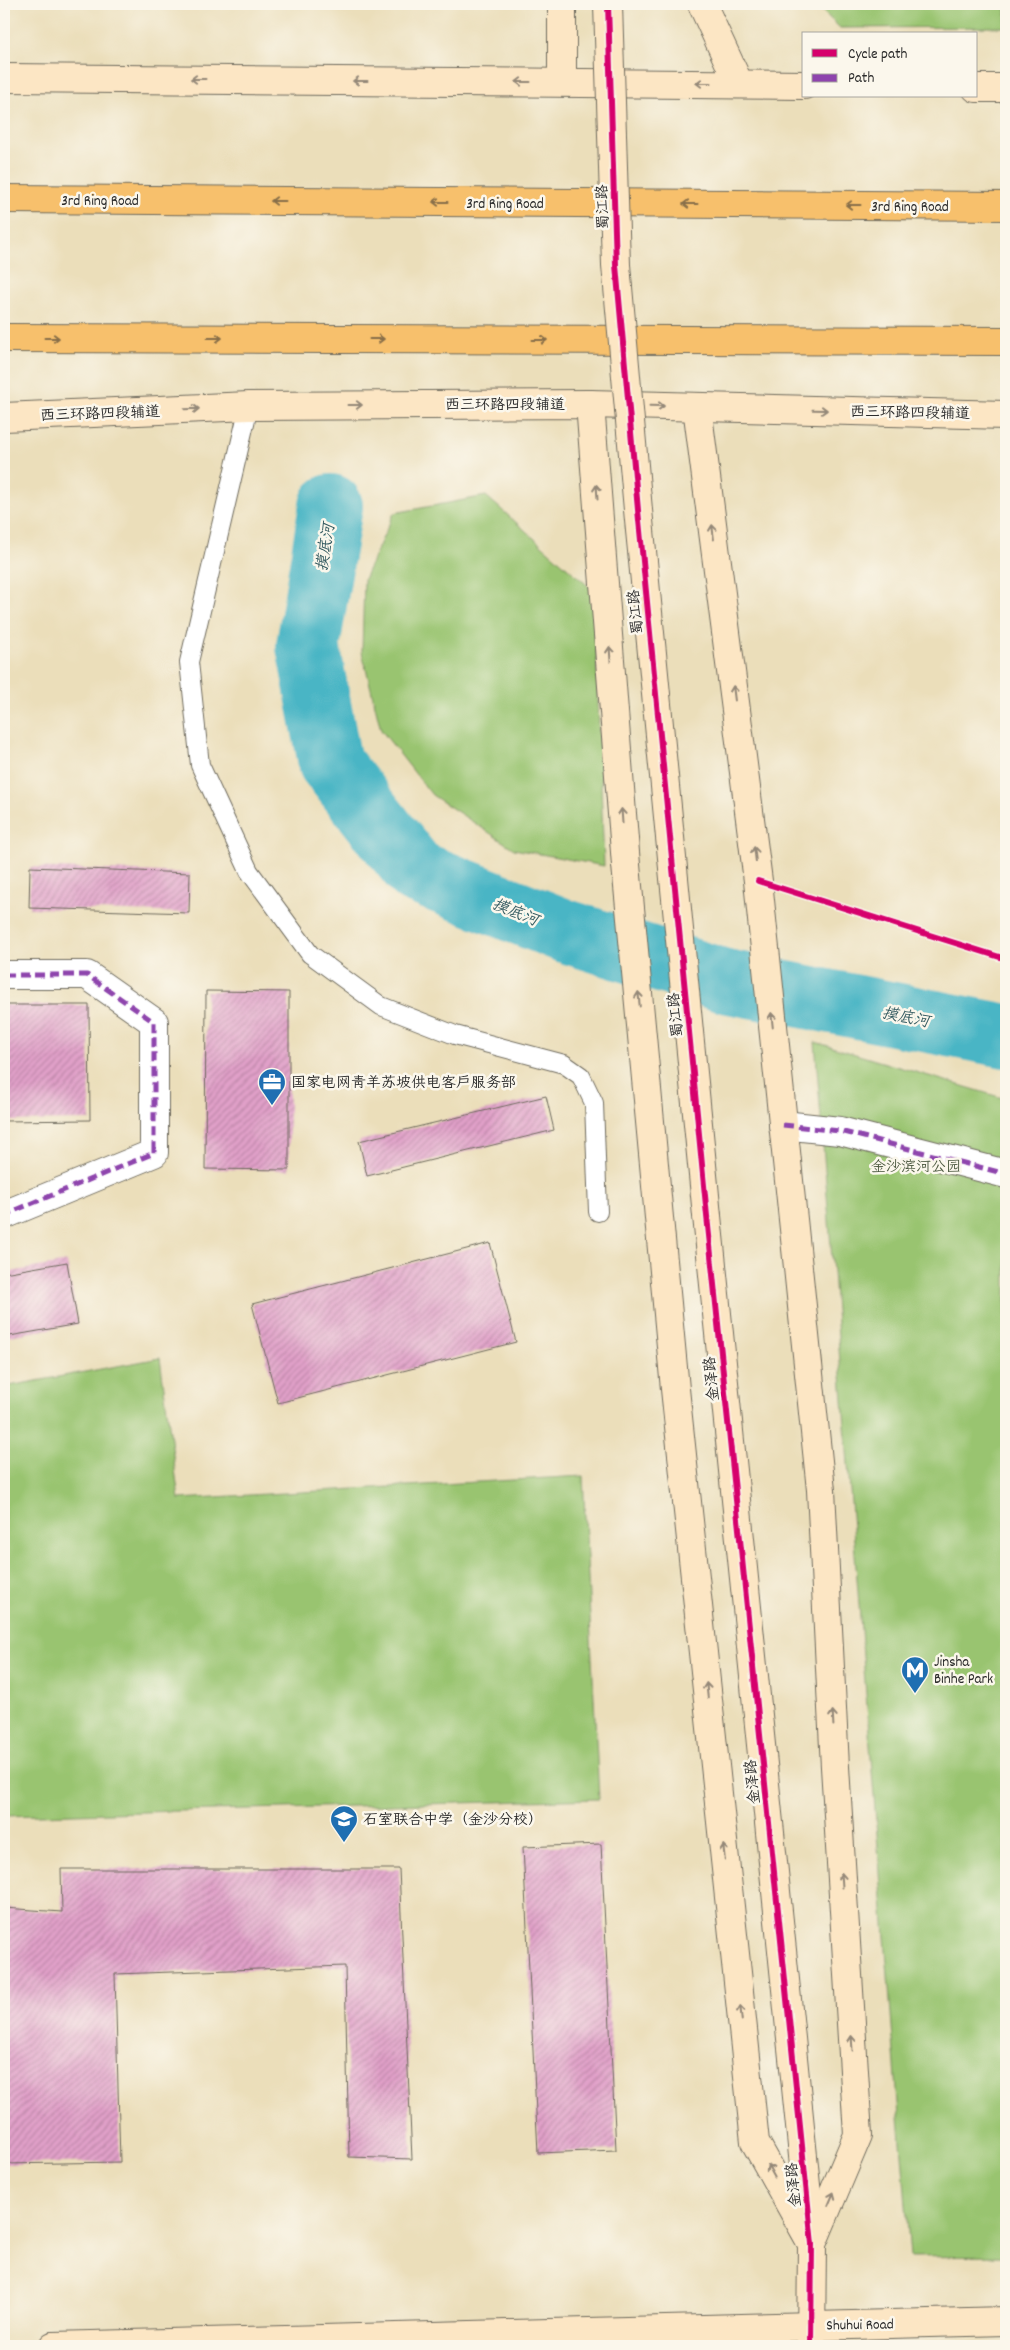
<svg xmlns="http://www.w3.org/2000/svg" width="1010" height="2350" viewBox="0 0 1010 2350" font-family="Dekko,'LXGW WenKai TC',sans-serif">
	<defs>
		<pattern id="building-hatch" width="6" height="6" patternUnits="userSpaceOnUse" patternTransform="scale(1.25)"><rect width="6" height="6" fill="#e1a0c9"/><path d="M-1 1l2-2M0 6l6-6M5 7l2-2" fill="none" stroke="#b783a3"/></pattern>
	</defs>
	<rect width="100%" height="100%" fill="#fbf7ec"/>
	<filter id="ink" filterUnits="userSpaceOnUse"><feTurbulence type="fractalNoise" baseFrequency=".02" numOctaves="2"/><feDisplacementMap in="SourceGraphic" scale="10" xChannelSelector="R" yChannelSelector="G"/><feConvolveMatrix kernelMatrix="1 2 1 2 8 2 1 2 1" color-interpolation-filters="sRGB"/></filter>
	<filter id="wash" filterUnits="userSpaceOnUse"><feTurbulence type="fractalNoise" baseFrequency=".0096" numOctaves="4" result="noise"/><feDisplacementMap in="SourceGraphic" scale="20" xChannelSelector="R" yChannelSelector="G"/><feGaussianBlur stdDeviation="1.12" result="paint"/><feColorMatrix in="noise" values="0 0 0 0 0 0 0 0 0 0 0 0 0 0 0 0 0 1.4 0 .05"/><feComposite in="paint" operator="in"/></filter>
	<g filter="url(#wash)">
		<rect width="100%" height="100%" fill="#ebdeba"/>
		<g fill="#99c470" stroke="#62784e">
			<path d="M815,4H1006V27L840,28Z"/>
			<path d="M486,496L594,591L604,866L514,849L432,795L381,730L362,652L364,579L394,513Z"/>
			<path d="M815,1042L1006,1099V2256L910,2257Z"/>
			<path d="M160,1358L179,1499L583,1476L599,1799L4,1816V1387Z"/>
		</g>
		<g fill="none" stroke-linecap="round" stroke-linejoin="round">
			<path stroke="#48b5c5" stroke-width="64" d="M331,506L308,646L330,763L416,872L565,931L725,981L1006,1036"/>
		</g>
		<g id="blocks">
			<g fill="url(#building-hatch)">
				<path d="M30,867L190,873L189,913L29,908Z"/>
				<path d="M206,991L289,992V1170L205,1169Z"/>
				<path d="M4,1005H89L90,1120L4,1121Z"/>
				<path d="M546,1096L554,1130L367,1176L359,1141Z"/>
				<path d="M490,1243L516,1342L278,1403L252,1304Z"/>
				<path d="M67,1262L78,1324L4,1337V1273Z"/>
				<path d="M601,1844L616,2150L538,2153L523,1847Z"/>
				<path d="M61,1869H399L412,2159L349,2157L345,1966L115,1974L120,2162L4,2164V1908L62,1912Z"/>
			</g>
		</g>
	</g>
	<g filter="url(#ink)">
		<use href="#blocks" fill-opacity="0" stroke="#6e6a5d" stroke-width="1"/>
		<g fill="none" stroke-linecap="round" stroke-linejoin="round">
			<g stroke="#6e6a5d" stroke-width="20">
				<path id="lane" d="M249,406L189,662L200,765L249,871L310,954L381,1006L455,1035L564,1064L581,1076L594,1103L598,1212"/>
			</g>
			<g stroke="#6e6a5d" stroke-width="30">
				<g id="street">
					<path d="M4,975H87L154,1022V1153L4,1215"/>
					<path d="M783,1125L840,1131L1006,1174"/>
				</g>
			</g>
			<g stroke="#6e6a5d" stroke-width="30">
				<g id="secondary">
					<path d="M562,4V82"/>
					<path d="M702,4L739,84"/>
					<path d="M4,78L804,85"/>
					<path d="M976,88H1006"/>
					<path d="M590,404L626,865L675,1389L755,2142L812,2244"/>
					<path d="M697,407L758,881L821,1490L835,1767L858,2135L812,2244"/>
					<path d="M4,417L249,406L590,404L1006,415"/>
					<path d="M707,1216L812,2244L811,2346"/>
					<path d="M53,2346L1006,2321"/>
				</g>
			</g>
			<g stroke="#6e6a5d" stroke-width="30">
				<g id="highway">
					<path d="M4,199L1006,206"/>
					<path d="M4,338L1006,341"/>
				</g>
			</g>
			<use href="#lane" stroke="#fff" stroke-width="18"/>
			<use href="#street" stroke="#fff" stroke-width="28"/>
			<use href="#secondary" stroke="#fce6c4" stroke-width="28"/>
			<use href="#highway" stroke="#f7c06c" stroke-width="28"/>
			<g stroke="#6e6a5d" stroke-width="30" stroke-linecap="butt">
				<path id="secondary-bridge" d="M608,4L616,265L638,510L707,1216"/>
			</g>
			<use href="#secondary-bridge" stroke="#fce6c4" stroke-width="28"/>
			<g stroke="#8e44ad" stroke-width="5" stroke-dasharray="10 5" stroke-linecap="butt">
				<path d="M4,975H87L154,1022V1153L4,1215"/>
				<path d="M783,1125L840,1131L1006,1174"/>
			</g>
			<g stroke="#fbf7ec" stroke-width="9">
				<g id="cycleway">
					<path d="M608,4L616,265L638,510L707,1216L812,2244L811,2346"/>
					<path d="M758,881L1006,959"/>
				</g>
			</g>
			<use href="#cycleway" stroke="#d6006c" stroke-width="6"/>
		</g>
		<defs><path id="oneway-shaft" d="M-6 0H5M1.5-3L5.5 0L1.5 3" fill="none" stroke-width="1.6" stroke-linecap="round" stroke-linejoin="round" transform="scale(1.25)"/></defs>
		<g stroke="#948878">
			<use href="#oneway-shaft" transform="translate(198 79) rotate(-180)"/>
			<use href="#oneway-shaft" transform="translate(360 81) rotate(-180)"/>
			<use href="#oneway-shaft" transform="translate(523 82) rotate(-180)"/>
			<use href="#oneway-shaft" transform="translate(703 83) rotate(-180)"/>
			<use href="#oneway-shaft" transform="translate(355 405)"/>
			<use href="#oneway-shaft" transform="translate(657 406) rotate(1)"/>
			<use href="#oneway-shaft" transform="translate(192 409) rotate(-2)"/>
			<use href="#oneway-shaft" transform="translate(820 410) rotate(1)"/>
			<use href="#oneway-shaft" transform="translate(597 492) rotate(-94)"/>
			<use href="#oneway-shaft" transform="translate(713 532) rotate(-97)"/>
			<use href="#oneway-shaft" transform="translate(610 654) rotate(-94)"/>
			<use href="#oneway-shaft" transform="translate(734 693) rotate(-97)"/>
			<use href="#oneway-shaft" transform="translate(622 816) rotate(-94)"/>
			<use href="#oneway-shaft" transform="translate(755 854) rotate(-97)"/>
			<use href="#oneway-shaft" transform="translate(639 999) rotate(-96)"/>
			<use href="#oneway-shaft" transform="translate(772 1020) rotate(-96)"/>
			<use href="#oneway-shaft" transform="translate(707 1690) rotate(-96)"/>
			<use href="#oneway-shaft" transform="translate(833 1718) rotate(-93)"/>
			<use href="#oneway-shaft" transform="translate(724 1852) rotate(-96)"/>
			<use href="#oneway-shaft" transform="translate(842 1880) rotate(-94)"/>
			<use href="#oneway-shaft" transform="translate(741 2013) rotate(-96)"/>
			<use href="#oneway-shaft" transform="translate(852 2043) rotate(-94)"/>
			<use href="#oneway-shaft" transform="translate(771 2171) rotate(-119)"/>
			<use href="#oneway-shaft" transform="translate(831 2199) rotate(-67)"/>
		</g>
		<g stroke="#876e48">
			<use href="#oneway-shaft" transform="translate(278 201) rotate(-180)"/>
			<use href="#oneway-shaft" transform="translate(440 202) rotate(-180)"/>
			<use href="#oneway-shaft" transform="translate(690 204) rotate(-180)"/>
			<use href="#oneway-shaft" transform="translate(853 205) rotate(-180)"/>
			<use href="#oneway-shaft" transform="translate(52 338)"/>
			<use href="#oneway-shaft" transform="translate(215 338)"/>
			<use href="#oneway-shaft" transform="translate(377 339)"/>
			<use href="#oneway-shaft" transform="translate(540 340)"/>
		</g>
	</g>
	<defs>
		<g id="office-pin" transform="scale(1.4375)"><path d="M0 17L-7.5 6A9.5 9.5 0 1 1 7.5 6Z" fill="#1f6fb2" stroke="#fbf7ec"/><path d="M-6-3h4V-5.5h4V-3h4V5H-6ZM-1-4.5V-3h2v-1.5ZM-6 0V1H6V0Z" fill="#fff"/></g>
		<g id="metro-pin" transform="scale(1.4375)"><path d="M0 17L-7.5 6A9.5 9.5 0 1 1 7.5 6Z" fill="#1f6fb2" stroke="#fbf7ec"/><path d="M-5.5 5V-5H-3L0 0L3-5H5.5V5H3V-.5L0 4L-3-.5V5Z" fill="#fff"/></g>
		<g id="school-pin" transform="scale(1.4375)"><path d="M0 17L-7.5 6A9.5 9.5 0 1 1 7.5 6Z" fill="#1f6fb2" stroke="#fbf7ec"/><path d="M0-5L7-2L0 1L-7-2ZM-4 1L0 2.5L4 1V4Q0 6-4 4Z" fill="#fff"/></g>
	</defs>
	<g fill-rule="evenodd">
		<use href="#office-pin" x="272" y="1082"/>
		<use href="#metro-pin" x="915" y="1670"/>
		<use href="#school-pin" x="344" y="1819"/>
	</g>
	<g text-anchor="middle" stroke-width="5" stroke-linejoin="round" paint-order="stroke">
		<g font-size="15" fill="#2b2b2b" stroke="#fbf7ec">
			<text x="100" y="205">3rd Ring Road</text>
			<text x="505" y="208">3rd Ring Road</text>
			<text x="910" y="211">3rd Ring Road</text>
			<text transform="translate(602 207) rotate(-92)" y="5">蜀江路</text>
			<text x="505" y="409">西三环路四段辅道</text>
			<text transform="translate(910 412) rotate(1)" y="5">西三环路四段辅道</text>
			<text transform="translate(100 413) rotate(-2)" y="5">西三环路四段辅道</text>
			<text transform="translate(635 612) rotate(-96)" y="5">蜀江路</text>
			<text transform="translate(675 1015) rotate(-96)" y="5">蜀江路</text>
			<text transform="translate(711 1379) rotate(-96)" y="5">金泽路</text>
			<text transform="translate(752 1782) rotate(-96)" y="5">金泽路</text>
			<text transform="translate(793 2185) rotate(-96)" y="5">金泽路</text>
			<text transform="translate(860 2324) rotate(-1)" y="5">Shuhui Road</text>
		</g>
		<g font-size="15" fill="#2b2b2b" stroke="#fbf7ec" text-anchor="start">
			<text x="291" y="1087">国家电网青羊苏坡供电客户服务部</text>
			<text x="934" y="1666">Jinsha<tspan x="934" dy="17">Binhe Park</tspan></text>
			<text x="363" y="1824">石室联合中学（金沙分校）</text>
		</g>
		<g font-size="15" fill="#4c5940" stroke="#fbf7ec">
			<text x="916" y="1171">金沙滨河公园</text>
		</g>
		<g font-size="16" font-style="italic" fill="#355b61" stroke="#fbf7ec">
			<text transform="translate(324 547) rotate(-81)" y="6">摸底河</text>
			<text transform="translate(516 911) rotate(22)" y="6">摸底河</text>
			<text transform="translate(906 1016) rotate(11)" y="6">摸底河</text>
		</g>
	</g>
	<rect width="1010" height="2350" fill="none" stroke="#fbf7ec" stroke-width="20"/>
	<rect x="802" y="32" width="175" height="65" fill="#fbf7ec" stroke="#a8a59f"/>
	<rect x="812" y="49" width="25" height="8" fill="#d6006c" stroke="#a8a59f"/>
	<text x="848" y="58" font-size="15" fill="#2b2b2b">Cycle path</text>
	<rect x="812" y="74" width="25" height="8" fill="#8e44ad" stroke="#a8a59f"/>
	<text x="848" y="82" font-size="15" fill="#2b2b2b">Path</text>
</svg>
